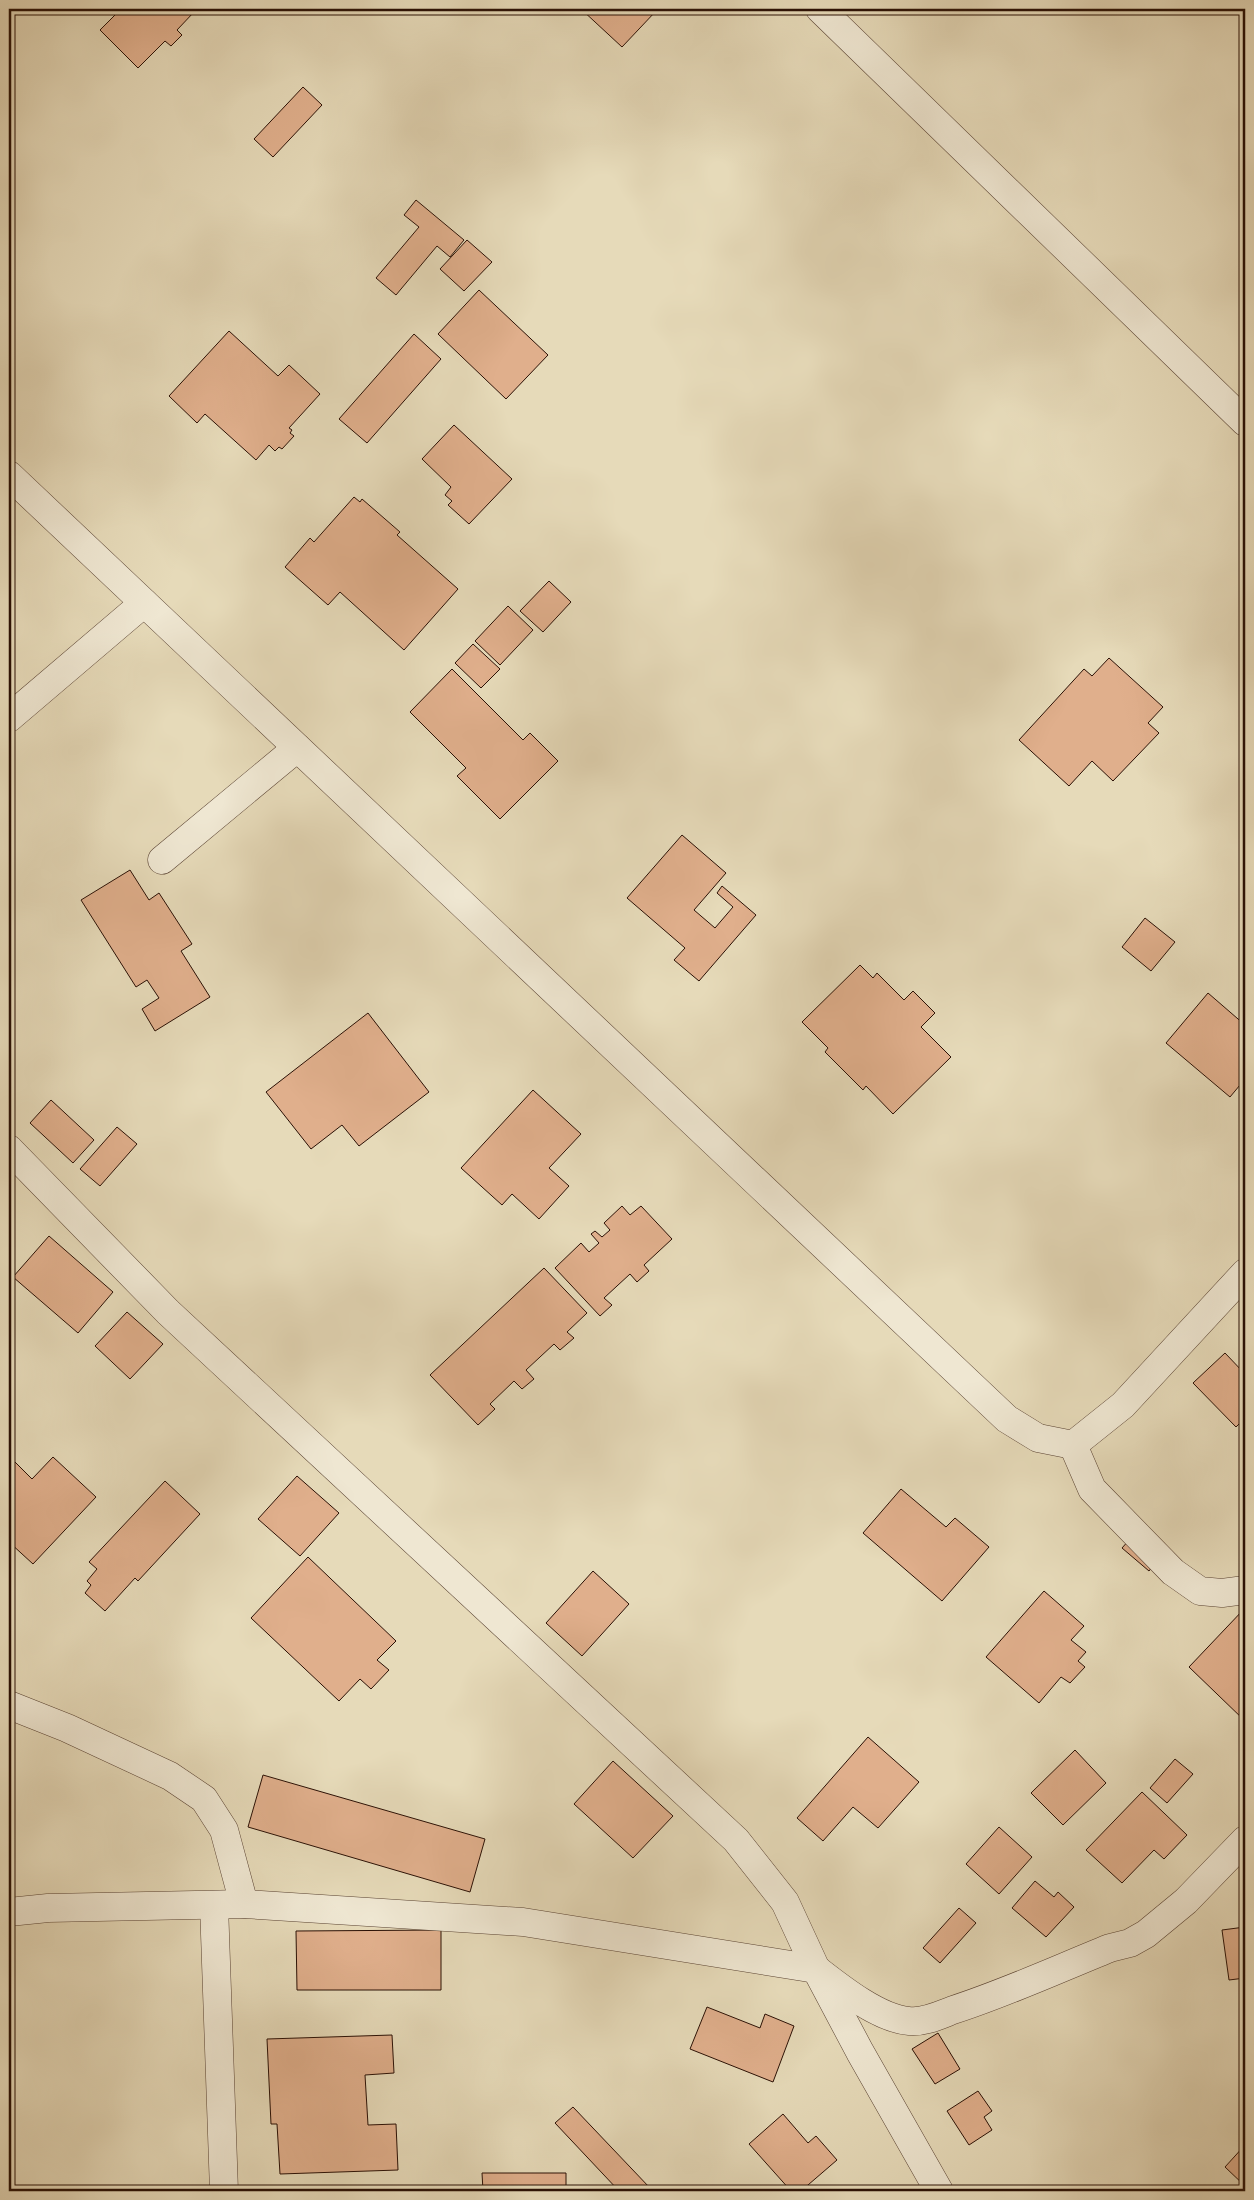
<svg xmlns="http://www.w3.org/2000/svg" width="1254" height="2200" viewBox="0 0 1254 2200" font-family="'Gentium Book Plus',serif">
	<rect width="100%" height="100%" fill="#e6dab9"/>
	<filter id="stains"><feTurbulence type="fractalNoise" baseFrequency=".004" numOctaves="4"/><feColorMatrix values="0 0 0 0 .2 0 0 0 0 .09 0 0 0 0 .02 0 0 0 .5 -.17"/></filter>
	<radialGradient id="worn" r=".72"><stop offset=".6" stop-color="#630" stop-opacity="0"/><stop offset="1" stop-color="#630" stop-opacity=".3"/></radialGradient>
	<g fill="#e0af8c" stroke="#2a1005">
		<path d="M121,9H190L194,12L177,30L182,35L171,46L165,41L138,68L100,30Z"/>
		<path d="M581,9H654L656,11L622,47Z"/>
		<path d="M303,87L322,105L273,157L254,139Z"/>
		<path d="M416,200L464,240L450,257L437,246L396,295L376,278L419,227L404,215Z"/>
		<path d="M467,240L492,262L464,291L440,269Z"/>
		<path d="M479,290L548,355L506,399L438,334Z"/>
		<path d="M229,331L278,376L289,365L320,394L289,428L292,430L290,433L294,436L282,449L279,447L275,451L269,445L256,460L205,414L197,423L169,396Z"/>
		<path d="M414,334L441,359L367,443L339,419Z"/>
		<path d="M454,425L512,479L469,524L448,505L452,501L445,495L451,487L422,459Z"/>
		<path d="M354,497L360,502L362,499L400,532L397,535L458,589L404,650L340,592L328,605L285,567L310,538L314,542Z"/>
		<path d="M549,581L571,602L543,632L520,611Z"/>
		<path d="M508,606L533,630L500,665L475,641Z"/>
		<path d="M473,644L500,669L481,688L455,663Z"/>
		<path d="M1109,658L1163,707L1148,723L1159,733L1113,781L1092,761L1069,786L1019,740L1084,669L1092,676Z"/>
		<path d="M452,669L523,740L530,733L558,761L500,819L457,776L466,768L410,712Z"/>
		<path d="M682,835L726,873L694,910L715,928L733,907L717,893L722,886L756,915L699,981L674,960L685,948L627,898Z"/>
		<path d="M130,870L149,900L159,893L192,944L181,951L210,997L155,1031L142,1009L159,998L147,980L136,987L81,900Z"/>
		<path d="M1145,918L1175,942L1151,971L1122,947Z"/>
		<path d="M860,965L873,978L877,973L904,1000L913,991L935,1013L921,1027L951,1057L893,1114L866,1086L863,1090L825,1052L828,1048L802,1022Z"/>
		<path d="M1208,993L1245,1025V1079L1230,1097L1166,1043Z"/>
		<path d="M368,1013L429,1092L359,1146L342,1125L311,1149L266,1092Z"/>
		<path d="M533,1090L581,1134L549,1168L569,1186L539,1219L512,1194L502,1205L461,1168Z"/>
		<path d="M51,1100L94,1140L73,1163L30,1123Z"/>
		<path d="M117,1127L137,1144L100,1186L80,1169Z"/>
		<path d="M622,1206L630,1215L641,1206L672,1239L644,1265L649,1271L637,1282L630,1274L604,1298L612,1305L600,1316L555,1268L581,1243L589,1252L599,1243L591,1234L595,1231L602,1237L610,1230L604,1223Z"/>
		<path d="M49,1236L113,1292L78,1333L13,1277Z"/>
		<path d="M544,1268L587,1313L567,1332L574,1338L560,1350L554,1344L526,1370L534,1379L522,1389L514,1381L490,1404L495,1409L478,1425L430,1375Z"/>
		<path d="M127,1312L163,1344L130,1379L95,1346Z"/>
		<path d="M1225,1353L1245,1374V1418L1236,1427L1193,1383Z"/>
		<path d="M53,1457L96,1497L33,1564L9,1542V1504L12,1500L9,1497V1467L14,1461L32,1479Z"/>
		<path d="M297,1476L339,1513L300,1556L258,1519Z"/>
		<path d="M165,1481L200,1514L138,1581L135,1578L105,1611L85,1593L91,1585L87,1581L97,1569L89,1562Z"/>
		<path d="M901,1489L946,1527L955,1518L989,1547L942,1601L863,1533Z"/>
		<path d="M1130,1539L1157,1561L1149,1571L1122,1548Z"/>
		<path d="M308,1557L396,1641L377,1660L389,1670L371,1689L360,1679L339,1701L251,1618Z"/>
		<path d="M593,1571L629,1604L582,1656L546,1623Z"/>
		<path d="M1044,1591L1084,1626L1071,1640L1086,1652L1078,1661L1085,1667L1070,1683L1061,1677L1039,1703L986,1657Z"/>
		<path d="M1245,1608V1721L1189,1667Z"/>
		<path d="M868,1737L919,1782L878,1828L853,1807L823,1841L797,1818Z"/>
		<path d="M1075,1750L1106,1783L1063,1825L1031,1793Z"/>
		<path d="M1175,1759L1193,1774L1167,1803L1150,1788Z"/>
		<path d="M613,1761L673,1816L633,1858L574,1804Z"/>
		<path d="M263,1775L485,1839L470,1892L248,1827Z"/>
		<path d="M1142,1792L1187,1835L1164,1859L1154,1850L1122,1883L1086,1850Z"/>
		<path d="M999,1827L1032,1857L999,1894L966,1864Z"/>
		<path d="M1035,1881L1054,1897L1058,1892L1074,1907L1046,1937L1012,1908Z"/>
		<path d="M959,1908L976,1923L940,1963L923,1948Z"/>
		<path d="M1245,1927V1978L1229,1980L1222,1930Z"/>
		<path d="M441,1930V1990H297L296,1931Z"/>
		<path d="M707,2007L760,2028L765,2014L794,2026L773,2082L690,2049Z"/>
		<path d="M938,2033L960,2069L935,2084L912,2049Z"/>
		<path d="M392,2035L394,2073L365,2075L368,2125L396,2124L398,2170L280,2174L277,2124H271L267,2039Z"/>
		<path d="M978,2091L992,2111L984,2117L992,2130L969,2145L947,2111Z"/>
		<path d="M573,2107L650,2188L647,2191H619L555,2123Z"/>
		<path d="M783,2114L808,2143L816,2136L837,2160L801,2191H791L749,2144Z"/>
		<path d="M1245,2145V2186L1225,2167Z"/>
		<path d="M482,2173H566V2191H483Z"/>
	</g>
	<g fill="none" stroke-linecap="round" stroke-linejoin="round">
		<g stroke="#594232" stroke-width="29">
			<g id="minor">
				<path d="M820,9L1245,422"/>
				<path d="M9,475L1007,1419L1038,1438L1073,1445L1123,1405L1245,1273"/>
				<path d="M9,718L144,603"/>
				<path d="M162,860L297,748"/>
				<path d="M9,1149L168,1312L736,1840L785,1902L816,1969L860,2052L939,2191"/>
				<path d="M1073,1445L1092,1489L1173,1572L1200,1591L1222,1593L1245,1590"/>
				<path d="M9,1705L67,1728L170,1776L204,1799L224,1830L244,1904"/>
				<path d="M214,1905L224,2191"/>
				<path d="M9,1912L48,1908L244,1904L523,1922L816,1969C839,1987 879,2019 909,2021C923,2023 940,2015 953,2010C1006,1993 1058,1969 1110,1948L1130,1943L1146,1934L1186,1901L1245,1840"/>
			</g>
		</g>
		<use href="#minor" stroke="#efe7d2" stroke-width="28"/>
	</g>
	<rect width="1254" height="2200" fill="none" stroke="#e6dab9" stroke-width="30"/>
	<rect x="10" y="10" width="1234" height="2180" fill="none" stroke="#2a1005" stroke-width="2.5"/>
	<rect x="15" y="15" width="1224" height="2170" fill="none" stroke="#2a1005"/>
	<rect width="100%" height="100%" filter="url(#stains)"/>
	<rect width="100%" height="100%" fill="url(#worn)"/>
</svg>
